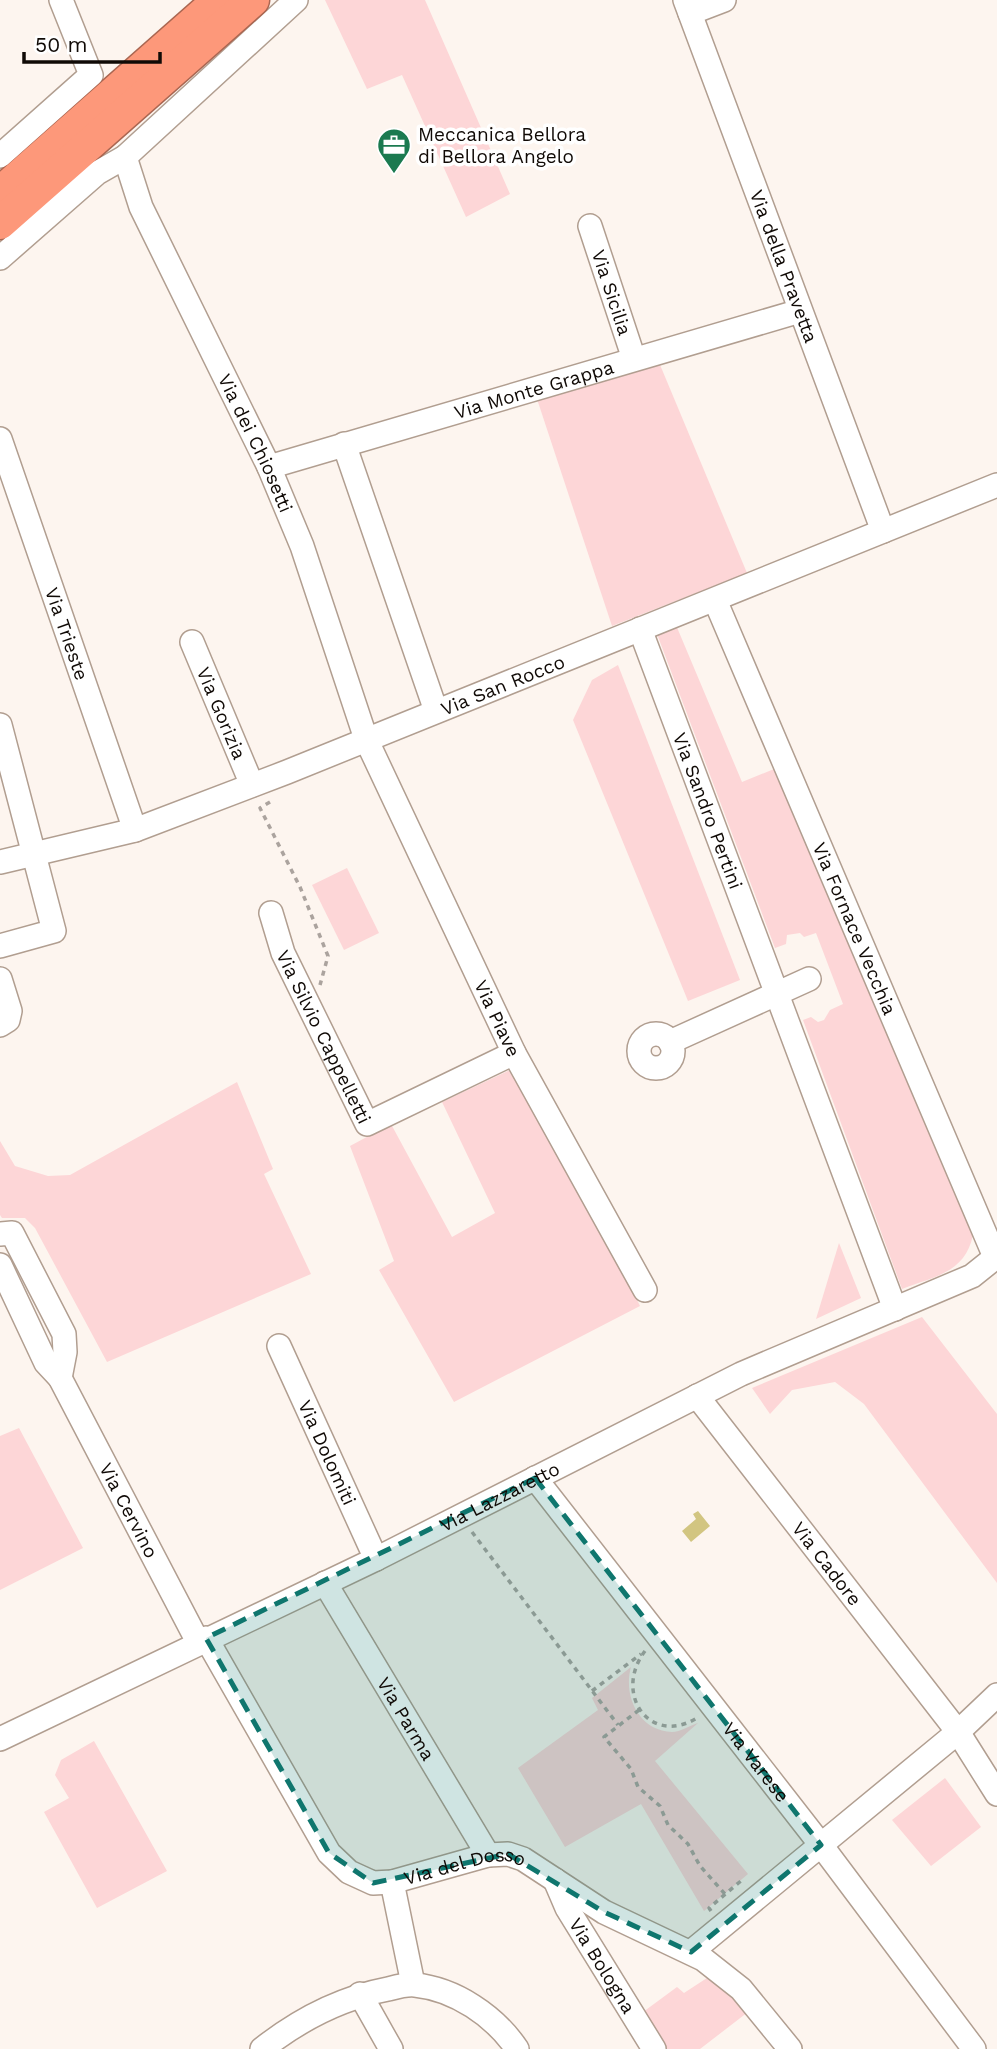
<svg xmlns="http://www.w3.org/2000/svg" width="997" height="2049" viewBox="0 0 997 2049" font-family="'Work Sans',sans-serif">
	<rect width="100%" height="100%" fill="#fdf5ef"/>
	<g fill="#fdd6d7">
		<path d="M325,0H425L510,194L466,217L402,75L367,89Z"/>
		<path d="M658,360L747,573L612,626L537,399Z"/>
		<path d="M676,625L742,782L774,769L973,1235C965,1273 935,1276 902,1289L803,1020L811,1017L818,1022L824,1020L830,1010L843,1004L816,933L804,937L800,933L787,935L786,944L775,948L657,634Z"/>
		<path d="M618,665L740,980L688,1001L573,720L592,680Z"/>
		<path d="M347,868L379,933L344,950L312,885Z"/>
		<path d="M512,1069L611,1245L640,1306L454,1402L379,1270L394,1261L350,1146L391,1124L452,1237L495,1213L442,1102Z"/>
		<path d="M237,1082L273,1169L264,1174L311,1274L107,1362L35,1228L25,1218H2L0,1215V1141L15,1166L48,1176L70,1175Z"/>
		<path d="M839,1243L861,1298L816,1319Z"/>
		<path d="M922,1317L997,1414V1583L864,1404L835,1382L792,1390L770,1414L752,1388Z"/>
		<path d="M19,1428L83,1548L0,1590V1436Z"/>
		<path d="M631,1667C623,1695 638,1731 672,1732C680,1732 691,1725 698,1723L655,1761L748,1874L704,1911L641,1804L565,1847L518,1768L598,1710L592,1698Z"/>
		<path d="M94,1741L167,1871L97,1908L44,1812L69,1798L55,1775L61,1760Z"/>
		<path d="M945,1778L981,1827L931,1866L892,1820Z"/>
		<path d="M710,1976L727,1989L748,2012L700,2049H661L639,2015L677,1987L684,1993Z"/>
	</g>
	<path fill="#d2c581" d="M698,1511L710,1526L691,1542L682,1531L696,1519L693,1514Z"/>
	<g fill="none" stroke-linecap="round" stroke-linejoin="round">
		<g stroke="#b19e90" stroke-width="26">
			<g id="minor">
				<path id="s1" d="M685,0L883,531"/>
				<path d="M690,13L724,0"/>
				<path d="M0,156L91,75L61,0"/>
				<path id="s2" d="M125,157L141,207L269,467L302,546L366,739L514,1053L645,1290"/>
				<path id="s3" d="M590,226L634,359"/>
				<path d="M0,258L97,173L125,157L296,0"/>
				<path id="s4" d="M0,439L135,830"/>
				<path d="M344,444L436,711"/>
				<path id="s5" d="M269,467L800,311"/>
				<path id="s6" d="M715,600L995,1257"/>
				<path id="s7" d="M640,629L895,1309"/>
				<path id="s8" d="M192,642L252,785"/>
				<path d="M0,725L54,931L0,946"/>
				<path id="s9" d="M0,862L135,830L287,772L997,485"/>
				<path id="s10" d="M271,913L283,953L367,1124L514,1053"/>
				<path d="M0,979L10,1011L8,1020L0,1025"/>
				<circle cx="656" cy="1051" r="17"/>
				<path d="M670,1042L809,979"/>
				<path d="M0,1234L12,1233L64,1334L65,1352L60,1378"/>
				<path id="s11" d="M0,1265L46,1363L60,1378L198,1642"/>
				<path id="s12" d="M279,1346L376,1559"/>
				<path id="s13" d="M697,1396L958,1732L997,1794"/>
				<path id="s14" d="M535,1478L821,1845L974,2049"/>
				<path id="s15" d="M325,1583L488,1855"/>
				<path id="s16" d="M206,1638L329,1853L349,1872L373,1883L392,1882L488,1855L508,1854L523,1859L604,1912L703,1959L741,1989L790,2049"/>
				<path id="s17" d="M0,1739L376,1559L741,1374L972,1276L997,1256"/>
				<path id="s18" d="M555,1880L567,1908L654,2049"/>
				<path d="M392,1882L413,1984"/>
				<path d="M691,1952L958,1732L997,1695"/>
				<path d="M360,1994L391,2049"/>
				<path d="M262,2049C300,2019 341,1998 388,1989C396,1987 407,1984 415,1985C455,1989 495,2016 517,2049"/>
			</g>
		</g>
		<g stroke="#aa6651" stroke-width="35">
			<g id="highway">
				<path d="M0,193L219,0"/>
				<path d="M0,223L253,0"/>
			</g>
		</g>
		<g stroke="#aba39e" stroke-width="3.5" stroke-dasharray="5 5" stroke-linecap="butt">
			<path d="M270,802L260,808L300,887L328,956L320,985"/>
			<path d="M472,1532L618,1725"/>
			<path d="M645,1651C613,1693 649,1747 697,1718"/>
			<path d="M592,1691L641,1654"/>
			<path d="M639,1710L604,1737L631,1769L638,1787L660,1806L668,1825L688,1844L700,1866L725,1894"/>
			<path d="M711,1911L709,1908L742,1880L743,1882"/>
		</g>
		<use href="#minor" stroke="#fff" stroke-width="23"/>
		<use href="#highway" stroke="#fd987a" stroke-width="32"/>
	</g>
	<path fill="#0f766e" fill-opacity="0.2" stroke="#0f766e" stroke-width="5" stroke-dasharray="14 9" stroke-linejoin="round" d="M535,1478L821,1845L691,1952L604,1912L508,1854L373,1883L329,1853L206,1638Z"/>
	<defs>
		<g id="office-pin" transform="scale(1.75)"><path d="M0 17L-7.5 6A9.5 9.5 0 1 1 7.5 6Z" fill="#1b7a50" stroke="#fff"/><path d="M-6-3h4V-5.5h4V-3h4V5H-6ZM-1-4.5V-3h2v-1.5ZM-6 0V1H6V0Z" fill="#fff"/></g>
	</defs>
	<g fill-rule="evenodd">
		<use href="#office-pin" x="394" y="145"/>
	</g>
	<g text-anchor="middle" stroke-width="7" stroke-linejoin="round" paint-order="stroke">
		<g font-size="19" fill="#100a06" stroke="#fff" text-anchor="start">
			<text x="418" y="141">Meccanica Bellora<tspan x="418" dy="22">di Bellora Angelo</tspan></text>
		</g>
		<g font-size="19" fill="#100a06" stroke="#fff">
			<text dy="7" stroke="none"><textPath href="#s1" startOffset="284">Via della Pravetta</textPath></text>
			<text dy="7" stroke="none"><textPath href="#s3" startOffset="70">Via Sicilia</textPath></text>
			<text dy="7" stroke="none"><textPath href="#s5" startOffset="276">Via Monte Grappa</textPath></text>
			<text dy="7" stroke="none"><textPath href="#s2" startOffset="315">Via dei Chiosetti</textPath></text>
			<text dy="7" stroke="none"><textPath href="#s4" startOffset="206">Via Trieste</textPath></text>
			<text dy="7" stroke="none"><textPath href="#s9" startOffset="534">Via San Rocco</textPath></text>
			<text dy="7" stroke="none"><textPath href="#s8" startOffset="77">Via Gorizia</textPath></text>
			<text dy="7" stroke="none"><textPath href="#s7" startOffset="194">Via Sandro Pertini</textPath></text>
			<text dy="7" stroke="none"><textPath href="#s6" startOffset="357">Via Fornace Vecchia</textPath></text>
			<text dy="7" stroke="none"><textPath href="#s2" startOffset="940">Via Piave</textPath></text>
			<text dy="7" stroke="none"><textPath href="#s10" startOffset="135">Via Silvio Cappelletti</textPath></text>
			<text dy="7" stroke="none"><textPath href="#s12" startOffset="117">Via Dolomiti</textPath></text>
			<text dy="7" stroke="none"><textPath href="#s17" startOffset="555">Via Lazzaretto</textPath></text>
			<text dy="7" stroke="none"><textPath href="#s11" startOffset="278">Via Cervino</textPath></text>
			<text dy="7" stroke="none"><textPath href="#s13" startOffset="212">Via Cadore</textPath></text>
			<text dy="7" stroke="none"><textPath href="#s15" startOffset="158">Via Parma</textPath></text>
			<text dy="7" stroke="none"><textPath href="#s14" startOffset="360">Via Varese</textPath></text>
			<text dy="7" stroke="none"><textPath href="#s16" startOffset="396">Via del Dosso</textPath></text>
			<text dy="7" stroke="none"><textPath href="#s18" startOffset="98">Via Bologna</textPath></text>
		</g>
	</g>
	<path d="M24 52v10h136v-10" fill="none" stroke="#100a06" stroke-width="3.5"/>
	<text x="35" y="52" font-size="21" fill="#100a06" stroke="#ffffff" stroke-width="5" paint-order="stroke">50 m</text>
</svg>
